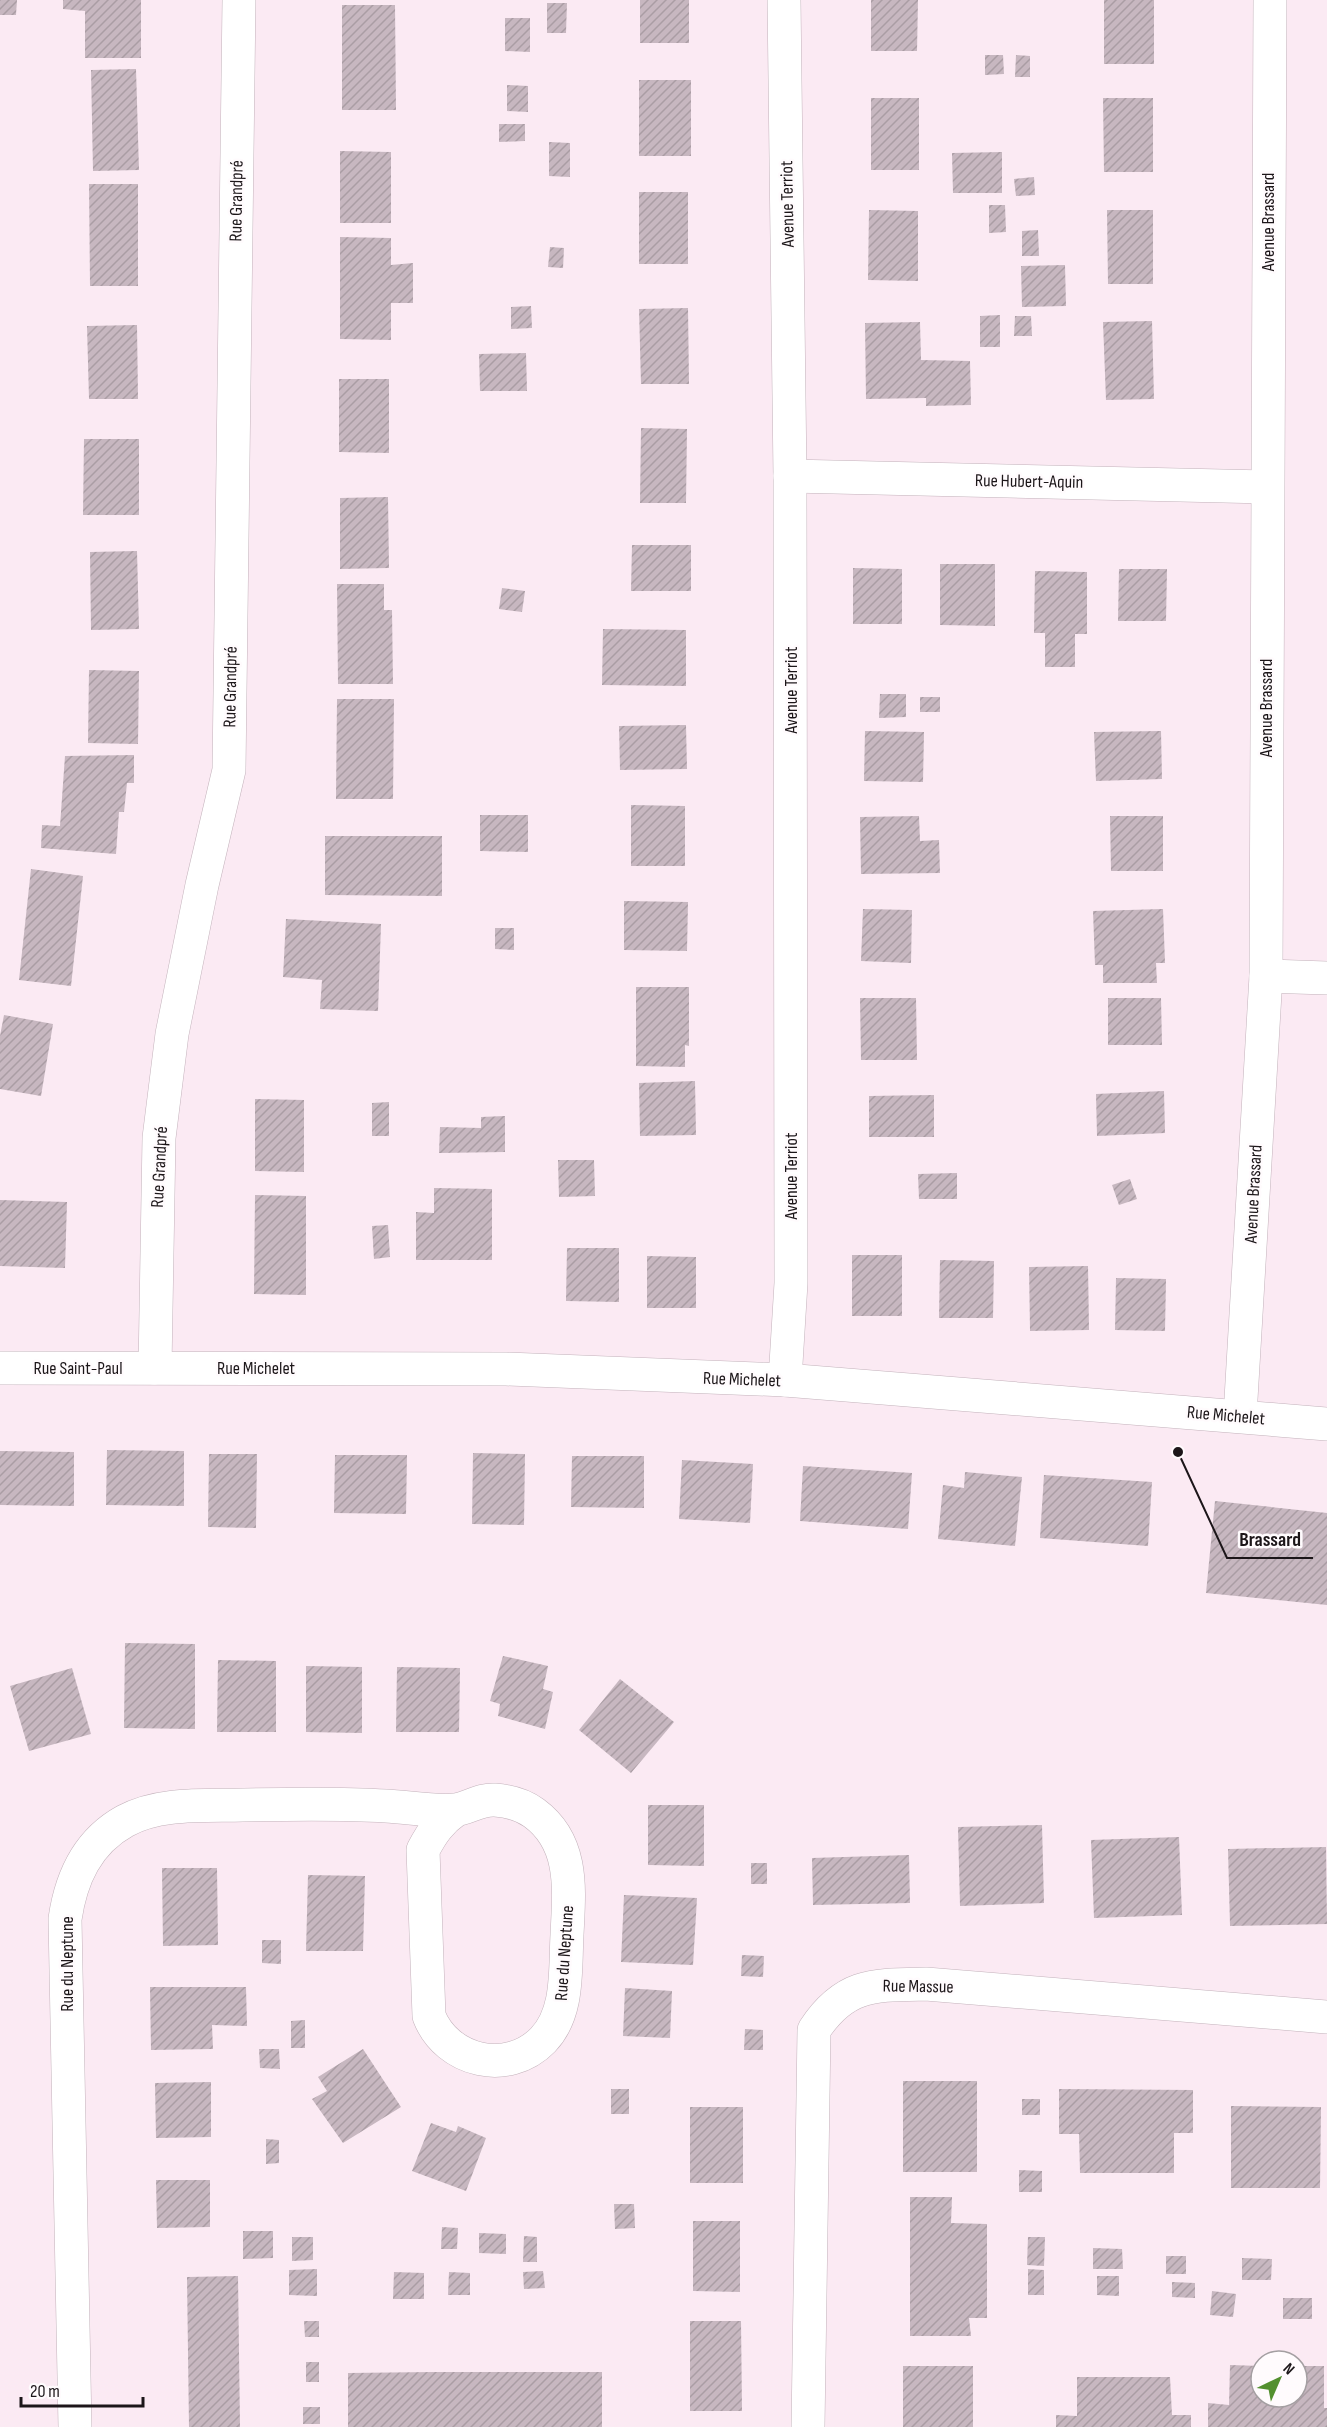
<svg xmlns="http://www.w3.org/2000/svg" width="1327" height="2427" viewBox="0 0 1327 2427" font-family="'Sofia Sans Condensed',sans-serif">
	<defs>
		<pattern id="building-hatch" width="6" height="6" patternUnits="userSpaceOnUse" patternTransform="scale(1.5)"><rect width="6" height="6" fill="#c7b7c0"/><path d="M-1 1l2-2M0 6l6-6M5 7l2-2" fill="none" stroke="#aa9da4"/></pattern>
	</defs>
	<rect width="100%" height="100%" fill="#fbeaf3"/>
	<g fill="url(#building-hatch)">
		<path d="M0,0H17L16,15H0Z"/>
		<path d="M63,0H141V58H85V11L63,9Z"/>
		<rect x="640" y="0" width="49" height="43"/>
		<path d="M871,0H918L917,51H871Z"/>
		<rect x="1104" y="0" width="50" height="64"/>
		<path d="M547,3H567L566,33H547Z"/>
		<path d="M342,5H395L396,110H342Z"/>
		<path d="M505,18H530V52L505,51Z"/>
		<path d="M985,55H1003L1004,74L985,75Z"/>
		<path d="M1016,55L1030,56V77H1015Z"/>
		<path d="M136,69L139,170L93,171L91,70Z"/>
		<rect x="639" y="80" width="52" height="76"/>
		<path d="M507,85L528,86V112L507,111Z"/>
		<rect x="871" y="98" width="48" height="72"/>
		<path d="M1103,98H1153V172H1104Z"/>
		<path d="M499,124H525V141L499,142Z"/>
		<path d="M549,142L570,143V177L549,176Z"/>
		<path d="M340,151L391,152V223H340Z"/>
		<path d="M1002,152V193H953L952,153Z"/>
		<path d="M1034,177L1035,195L1016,196L1014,179Z"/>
		<path d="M89,184H138V286H90Z"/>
		<rect x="639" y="192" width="49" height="72"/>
		<path d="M989,205H1005L1006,232L989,233Z"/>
		<path d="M869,210L918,211V281L868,280Z"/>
		<path d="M1107,210H1153V284H1108Z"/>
		<path d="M1038,230L1039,256H1022V231Z"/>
		<path d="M340,237L391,238V265L413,263V303H391V340L340,339Z"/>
		<path d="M550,247L564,248L563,268L548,267Z"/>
		<path d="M1065,265L1066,306L1022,307L1021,266Z"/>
		<path d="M531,306L532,328L511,329V307Z"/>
		<path d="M688,308L689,384H641L639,309Z"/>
		<path d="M1000,315V347H980V316Z"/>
		<path d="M1015,316H1031L1032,336H1014Z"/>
		<path d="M1152,321L1154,399L1106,400L1103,322Z"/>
		<path d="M920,322L921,360L970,361L971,405L926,406V398L866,399L865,323Z"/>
		<path d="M137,325L138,399H89L87,326Z"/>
		<path d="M526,353L527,391H480L479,354Z"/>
		<path d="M339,379H389V453L339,452Z"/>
		<path d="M641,428L687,429L686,503H640Z"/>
		<path d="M84,439H139V515H83Z"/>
		<path d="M388,497L389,568L340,569V498Z"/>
		<path d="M632,545H691V591H631Z"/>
		<path d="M137,551L139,629L91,630L90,552Z"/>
		<path d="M940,564H995V626L940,625Z"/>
		<path d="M853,568L902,569V624H853Z"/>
		<path d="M1119,569H1167L1166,621H1118Z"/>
		<path d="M1035,571L1087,572V634H1075V667H1045V633H1034Z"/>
		<path d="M337,584H384V610H392L393,684H338Z"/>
		<path d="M502,588L525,591L522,612L499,609Z"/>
		<path d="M603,629L686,630V686L602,685Z"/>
		<path d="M89,670L139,671L138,744L88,743Z"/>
		<path d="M880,694H906V717L879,718Z"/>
		<rect x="920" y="697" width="20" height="15"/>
		<path d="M337,699H394L393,799H336Z"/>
		<path d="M686,725L687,769L620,770L619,726Z"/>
		<path d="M865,731L924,732L923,782L864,781Z"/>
		<path d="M1161,731L1162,779L1096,781L1094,732Z"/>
		<path d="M134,755V783H127L124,812H119L116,854L41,848L42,825L60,826L65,756Z"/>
		<path d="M631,805L685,806V866H631Z"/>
		<path d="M480,815H528V852L480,851Z"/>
		<path d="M919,816L920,841L939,840L940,873L861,874L860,817Z"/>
		<path d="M1110,816H1163V871H1111Z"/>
		<path d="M325,836H442V896L325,895Z"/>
		<path d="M31,869L83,876L71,986L19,980Z"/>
		<path d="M624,901L688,902L687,951L624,950Z"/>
		<path d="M863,909L912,910L911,963L861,961Z"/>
		<path d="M1163,909L1165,963H1156L1157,983H1103V965H1095L1093,911Z"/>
		<path d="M286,919L381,924L378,1011L320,1009L322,980L283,977Z"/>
		<path d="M495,928H514V950L495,949Z"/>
		<path d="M636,987H689V1046L685,1045V1067L636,1066Z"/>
		<path d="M860,998H916L917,1060H861Z"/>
		<path d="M1108,998H1161L1162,1045H1108Z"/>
		<path d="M4,1015L53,1024L41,1096L0,1089V1036Z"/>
		<path d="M695,1081L696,1135L640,1136L639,1083Z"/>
		<path d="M1164,1091L1165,1133L1097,1136L1096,1094Z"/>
		<path d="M934,1095V1137H869V1096Z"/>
		<path d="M255,1099L304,1100V1172L255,1171Z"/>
		<path d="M389,1102V1136H372V1103Z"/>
		<path d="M505,1116V1152L439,1153L440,1127L481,1128V1117Z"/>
		<path d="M558,1160H594L595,1196L559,1197Z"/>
		<path d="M957,1173V1199H919L918,1174Z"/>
		<path d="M1130,1179L1137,1199L1119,1205L1112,1185Z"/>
		<path d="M434,1188L492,1189V1260H416V1212L434,1213Z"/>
		<path d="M255,1195L306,1196V1295L254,1294Z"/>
		<path d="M0,1200L67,1202L65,1268L0,1266Z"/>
		<path d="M388,1225L390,1257L374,1259L372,1226Z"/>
		<path d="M567,1248H619V1302L566,1301Z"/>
		<rect x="852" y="1255" width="50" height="61"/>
		<path d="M647,1256L696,1257V1308H647Z"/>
		<path d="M940,1260L994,1261L993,1318H939Z"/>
		<path d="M1088,1266L1089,1330L1030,1331L1029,1267Z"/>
		<path d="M1116,1278L1166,1279L1165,1331L1115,1330Z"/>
		<path d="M107,1450L184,1451V1506L106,1505Z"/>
		<path d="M0,1451L74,1452V1506L0,1505Z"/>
		<path d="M473,1453L525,1454L524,1525L472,1524Z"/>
		<path d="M209,1454H257L256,1528L208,1527Z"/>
		<path d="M335,1455H407L406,1514L334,1513Z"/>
		<path d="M572,1456H644V1508L571,1507Z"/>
		<path d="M682,1460L753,1464L750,1523L679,1519Z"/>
		<path d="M803,1466L912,1473L908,1529L800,1521Z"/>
		<path d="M965,1472L1022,1477L1015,1546L938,1539L943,1485L964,1488Z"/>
		<path d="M1044,1475L1152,1482L1148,1546L1040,1538Z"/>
		<path d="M1215,1501L1327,1513V1605L1206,1593Z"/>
		<path d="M125,1643L195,1644V1729L124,1728Z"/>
		<path d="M503,1656L548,1666L543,1689L553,1692L545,1729L498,1716L500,1704L490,1701Z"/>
		<path d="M218,1660L276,1661V1732H217Z"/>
		<path d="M306,1666L362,1667V1733L306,1732Z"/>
		<path d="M397,1667L460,1668L459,1732H396Z"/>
		<path d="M72,1668L91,1734L29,1751L10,1686Z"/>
		<path d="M620,1679L674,1722L631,1773L579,1730Z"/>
		<path d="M648,1805H704V1866L648,1865Z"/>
		<path d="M1042,1825L1044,1903L960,1906L958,1827Z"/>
		<path d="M1179,1837L1182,1915L1094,1918L1091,1840Z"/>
		<path d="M1326,1847L1327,1924L1230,1926L1228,1849Z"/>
		<path d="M909,1855L910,1903L813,1905L812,1858Z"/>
		<rect x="751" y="1863" width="16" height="21"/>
		<path d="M162,1868H217L218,1945L163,1946Z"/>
		<path d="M308,1875L365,1876L363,1951H306Z"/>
		<path d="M624,1895L697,1898L693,1965L621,1962Z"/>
		<path d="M262,1940H281V1964L262,1963Z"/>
		<path d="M742,1955L764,1956L763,1977L741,1976Z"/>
		<path d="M150,1987H246L247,2026L212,2025L213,2049L151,2050Z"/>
		<path d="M625,1988L672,1991L670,2038L623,2036Z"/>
		<path d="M305,2020V2048H291V2021Z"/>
		<path d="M745,2029L763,2030V2050H744Z"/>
		<path d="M259,2049H279L280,2069L260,2068Z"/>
		<path d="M363,2049L401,2107L343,2143L312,2099L327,2091L318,2077Z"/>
		<rect x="903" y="2081" width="74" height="91"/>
		<path d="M211,2082V2137L156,2138L155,2083Z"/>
		<rect x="611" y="2089" width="18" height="25"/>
		<path d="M1059,2089L1193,2090V2133H1174V2173H1080L1079,2134H1059Z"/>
		<rect x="1022" y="2099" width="18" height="16"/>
		<path d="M1231,2106L1321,2107L1320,2188H1231Z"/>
		<rect x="690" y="2107" width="53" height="76"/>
		<path d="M431,2123L456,2132L458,2126L486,2138L466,2191L412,2171Z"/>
		<path d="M266,2139L279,2140V2163L266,2164Z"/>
		<path d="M1019,2170L1042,2171V2192H1019Z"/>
		<path d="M156,2180H210V2227L157,2228Z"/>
		<path d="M910,2197H952L951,2223L987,2224V2318H969L971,2336H910Z"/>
		<path d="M614,2204H634L635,2228L615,2229Z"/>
		<path d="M693,2221H740V2292L693,2291Z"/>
		<path d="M442,2227L458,2228L457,2249H441Z"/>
		<path d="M243,2231H273V2258L243,2259Z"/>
		<path d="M479,2233L506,2234V2254L479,2253Z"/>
		<path d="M524,2236L537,2237V2262H523Z"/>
		<path d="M292,2237H313V2260L292,2261Z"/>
		<path d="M1028,2237H1045L1044,2266L1027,2265Z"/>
		<path d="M1093,2248L1122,2249L1123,2269H1093Z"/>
		<rect x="1166" y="2256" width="20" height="18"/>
		<path d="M1242,2258L1272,2259L1271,2280H1242Z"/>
		<path d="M317,2269V2296L289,2295V2270Z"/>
		<path d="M1028,2269L1044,2270V2295H1028Z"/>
		<path d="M543,2271L545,2288L524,2289L523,2272Z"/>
		<path d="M394,2272L424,2273V2299H393Z"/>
		<path d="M449,2272L470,2273V2295H448Z"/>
		<path d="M238,2276L240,2427H189L187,2277Z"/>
		<path d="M1097,2276H1119V2296L1097,2295Z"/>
		<path d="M1172,2282L1195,2283V2298L1172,2297Z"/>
		<path d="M1212,2291L1236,2294L1233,2317L1210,2315Z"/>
		<rect x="1283" y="2298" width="29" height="21"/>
		<path d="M304,2321H319V2337H305Z"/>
		<path d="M690,2321H741L742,2411H690Z"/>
		<rect x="306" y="2362" width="13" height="20"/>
		<path d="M1230,2365L1261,2366V2397H1297V2366H1324V2408H1327V2427H1208V2403L1229,2405Z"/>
		<rect x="903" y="2366" width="70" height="61"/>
		<path d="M433,2372H602V2427H348V2373Z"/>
		<path d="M1077,2377H1170L1172,2415H1191V2427H1056V2415L1077,2416Z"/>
		<rect x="303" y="2407" width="17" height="17"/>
	</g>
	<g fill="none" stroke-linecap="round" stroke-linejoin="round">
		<g stroke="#c3b2bb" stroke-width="34">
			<g id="minor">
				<path d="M784,0L790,476L791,1283L785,1380"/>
				<path d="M790,476L1267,487"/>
				<path d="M1266,976L1327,978"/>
				<path d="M0,1368L506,1369L785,1380L1327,1424"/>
				<path d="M155,1368L159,1138L172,1034L202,885L229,770L239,0"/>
				<path d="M1240,1416L1266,976L1270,0"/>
				<path d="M75,2427L65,1919C71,1878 87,1842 125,1821C159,1802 205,1806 243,1805C291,1804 338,1803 386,1806C407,1807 435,1812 455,1810C469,1808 480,1799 495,1800C508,1801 523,1805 534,1813C575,1843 569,1891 567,1935C565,1971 569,2013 543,2040C508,2076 447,2062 429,2016L423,1850C432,1833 440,1821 456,1810"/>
				<path d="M808,2427L814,2030C845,1983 874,1985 926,1984L1327,2017"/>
			</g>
		</g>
		<use href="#minor" stroke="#fff" stroke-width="33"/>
	</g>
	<g text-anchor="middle" stroke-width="5" stroke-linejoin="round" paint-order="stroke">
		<g font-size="18" fill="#1c1619" stroke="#fffbfd">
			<text transform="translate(236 201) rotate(-89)" y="6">Rue Grandpré</text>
			<text transform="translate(787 204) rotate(-91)" y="6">Avenue Terriot</text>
			<text transform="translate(1268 222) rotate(-90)" y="6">Avenue Brassard</text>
			<text transform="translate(1029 481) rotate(1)" y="6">Rue Hubert-Aquin</text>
			<text transform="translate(230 687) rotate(-89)" y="6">Rue Grandpré</text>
			<text transform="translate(791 690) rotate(-90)" y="6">Avenue Terriot</text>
			<text transform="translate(1266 708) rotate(-90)" y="6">Avenue Brassard</text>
			<text transform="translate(159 1167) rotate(-87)" y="6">Rue Grandpré</text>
			<text transform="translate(791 1176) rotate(-90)" y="6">Avenue Terriot</text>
			<text transform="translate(1253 1194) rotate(-87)" y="6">Avenue Brassard</text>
			<text x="78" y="1374">Rue Saint-Paul</text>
			<text x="256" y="1374">Rue Michelet</text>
			<text transform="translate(742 1379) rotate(2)" y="6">Rue Michelet</text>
			<text transform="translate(1226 1415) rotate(5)" y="6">Rue Michelet</text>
			<text transform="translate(564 1953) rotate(-86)" y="6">Rue du Neptune</text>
			<text transform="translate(67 1964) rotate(-90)" y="6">Rue du Neptune</text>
			<text transform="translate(918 1986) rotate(1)" y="6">Rue Massue</text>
		</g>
	</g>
	<path fill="none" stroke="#1c1619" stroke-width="2" d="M1178 1452L1227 1558H1313"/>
	<circle fill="#1c1619" stroke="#fffbfd" stroke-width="2" cx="1178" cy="1452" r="6"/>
	<g font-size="20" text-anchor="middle" font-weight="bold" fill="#1c1619" stroke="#fffbfd" stroke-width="5" stroke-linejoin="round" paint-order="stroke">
		<text x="1270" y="1546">Brassard</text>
	</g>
	<g transform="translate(1279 2379) rotate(44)"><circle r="28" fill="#fffbfd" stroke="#a49fa2" stroke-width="1.5"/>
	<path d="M0-4.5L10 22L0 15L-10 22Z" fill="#53902f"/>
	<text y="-9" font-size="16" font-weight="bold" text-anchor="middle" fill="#1c1619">N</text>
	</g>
	<path d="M21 2397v9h122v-9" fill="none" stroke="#1c1619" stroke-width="3"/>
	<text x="30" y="2397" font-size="18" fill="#1c1619" stroke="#fffbfd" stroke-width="4.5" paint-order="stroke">20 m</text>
</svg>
